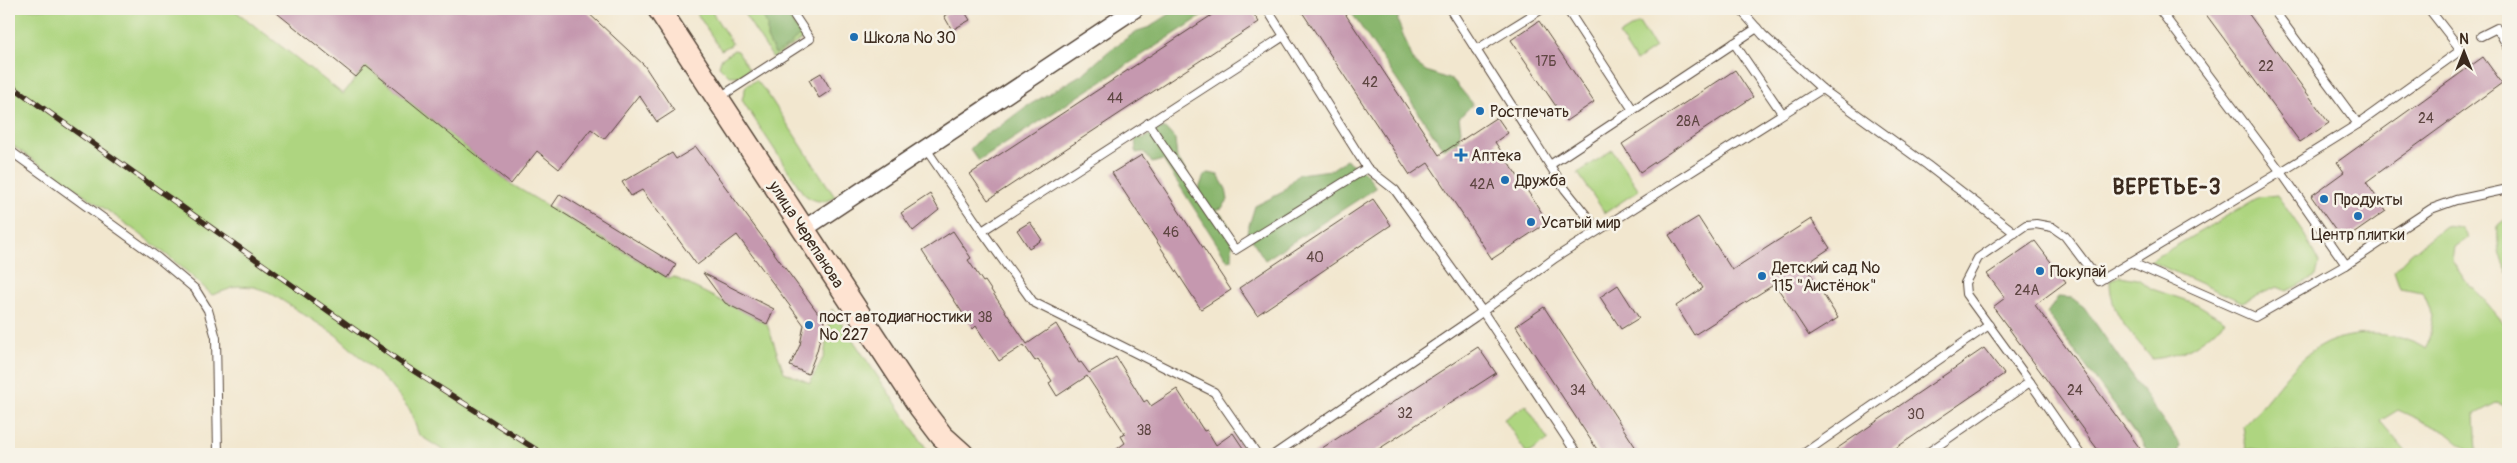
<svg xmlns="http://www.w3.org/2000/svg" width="2517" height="463" viewBox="0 0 2517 463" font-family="Pangolin,sans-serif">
	<rect width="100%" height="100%" fill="#f7f3e8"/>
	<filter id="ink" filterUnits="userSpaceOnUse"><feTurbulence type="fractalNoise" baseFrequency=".02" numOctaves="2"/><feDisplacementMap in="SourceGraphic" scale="10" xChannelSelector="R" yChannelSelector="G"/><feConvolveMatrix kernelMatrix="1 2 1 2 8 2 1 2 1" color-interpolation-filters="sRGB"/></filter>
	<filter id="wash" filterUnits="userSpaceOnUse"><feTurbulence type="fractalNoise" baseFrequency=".0096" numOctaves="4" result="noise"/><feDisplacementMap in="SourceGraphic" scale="20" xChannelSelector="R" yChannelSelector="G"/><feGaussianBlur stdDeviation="1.12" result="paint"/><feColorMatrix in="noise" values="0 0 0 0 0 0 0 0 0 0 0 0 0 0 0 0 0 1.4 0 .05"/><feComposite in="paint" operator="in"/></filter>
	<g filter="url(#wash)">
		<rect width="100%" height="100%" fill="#f2e7cf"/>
		<g fill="#aed580" stroke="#74804f">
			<path d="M9,9H233L343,94L366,66L511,184L668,278L674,277L767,324L784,372L810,383L824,356L832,309L924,445L928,454H449L419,435L410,410L386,381L336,335L269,292L254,287L238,286L212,295C152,236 77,191 9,143Z"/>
			<path d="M694,9H710L732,43L731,45L721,50Z"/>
			<path d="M741,9H786L805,37L773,58Z"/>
			<path d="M1639,23L1655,48L1636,61L1619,35Z"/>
			<path d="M734,50L738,51L749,69L740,76H729L719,66L721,59Z"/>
			<path d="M756,80L767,93L835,197C825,204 812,202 803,193L742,100L746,86Z"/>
			<path d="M1612,150L1639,190L1605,213L1578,173Z"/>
			<path d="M2277,195L2303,232L2319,263L2316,276L2287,291L2277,287L2242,302L2150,261L2259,197Z"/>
			<path d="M2508,217V273C2498,257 2497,243 2498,225Z"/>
			<path d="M2446,226L2461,228L2468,237L2454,247L2452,261L2469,286L2474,288L2508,328V406L2496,403L2475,414L2477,454H2473L2446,432L2398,410L2380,421L2408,454H2281L2246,449L2243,426C2286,385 2300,336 2368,334C2389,334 2409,338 2427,349L2433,316L2423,292L2400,288L2394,271L2410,254Z"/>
			<path d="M2120,276L2138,279L2152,289L2197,304L2225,321C2201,343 2186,355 2152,359C2132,333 2110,316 2110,281Z"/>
			<path d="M1526,405L1548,440L1527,454L1504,419Z"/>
		</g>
		<g fill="#8ab66e" stroke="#627046">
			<path d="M759,9H783L800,35L787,47L775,54L767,38V25Z"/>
			<path d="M1177,9H1213L979,161L970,149L985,134L995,130L1024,108L1084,73L1110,50L1137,31L1150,27Z"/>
			<path d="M1349,9H1398V22L1414,62L1426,71L1454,81L1473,104L1459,118L1461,130L1458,141L1443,149Z"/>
			<path d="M1157,129H1166L1175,139L1177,158L1188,174L1189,192L1199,189L1204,175L1209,173L1218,175L1226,189L1228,200L1222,208L1215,210C1234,222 1233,240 1232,260L1228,261L1163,160L1152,163L1144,152L1136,153L1135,135L1144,139Z"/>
			<path d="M1346,160L1367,174L1376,188L1265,260L1247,232L1255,206L1281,193L1299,174L1331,170Z"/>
			<path d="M2058,297L2072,298L2084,307L2180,445L2178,454H2150L2047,313Z"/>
		</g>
		<g id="blocks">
			<g fill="#c598af">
				<path d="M272,9H584L644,65L674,111L657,122L639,95L604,139L591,129L559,169L537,151L511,184L366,66L356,77Z"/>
				<path d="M955,9H963L970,20L952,30L944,16Z"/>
				<path d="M1221,9H1250L1259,22L988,200L970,174Z"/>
				<path d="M1300,9H1342L1439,155L1497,117L1508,133L1495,142L1548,222L1492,259L1428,163L1410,175Z"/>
				<path d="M2202,9H2245L2329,123L2300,142Z"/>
				<path d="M1539,21L1594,102L1566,121L1511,40Z"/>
				<path d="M2483,57L2502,83L2366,182L2386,211L2343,241L2311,196L2344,172L2337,162Z"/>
				<path d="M1735,70L1753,97L1640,172L1622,144Z"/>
				<path d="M821,73L831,90L819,98L809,80Z"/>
				<path d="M696,147L824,321L817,351L808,374L790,366L800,345L804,325L737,235L697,265L642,190L631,196L622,182L672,153L676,159Z"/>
				<path d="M1142,155L1231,290L1201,309L1112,173Z"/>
				<path d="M560,194L676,265L668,278L552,206Z"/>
				<path d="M930,194L939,210L913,231L901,213Z"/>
				<path d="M1373,199L1391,225L1257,315L1239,288Z"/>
				<path d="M1698,217L1732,270L1811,219L1830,248L1805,265L1838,318L1809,336L1775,284L1694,335L1676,306L1703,288L1669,235Z"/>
				<path d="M1030,222L1042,240L1029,248L1017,230Z"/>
				<path d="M953,231L971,258L968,260L983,282L985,281L1027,344L1056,324L1079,363L1081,362L1089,373L1116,357L1144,402L1147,400L1151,406L1177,389L1204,431L1207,430L1216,445L1233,433L1247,454H1110L1125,443L1121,436L1125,434L1087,376L1057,396L1049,383L1052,381L1038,359L1035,361L1024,345L999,361L976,326L973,329L922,251Z"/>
				<path d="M2035,241L2066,282L2035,305L2144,454H2101L1993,307L2005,298L1987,274Z"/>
				<path d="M703,273L774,309L767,324L725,303Z"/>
				<path d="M1618,285L1639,318L1621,329L1600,297Z"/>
				<path d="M1544,307L1640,454H1600L1516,326Z"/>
				<path d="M1478,347L1496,373L1371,454H1313Z"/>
				<path d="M1984,348L2004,374L1887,454H1829Z"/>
			</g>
		</g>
	</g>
	<g filter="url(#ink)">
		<use href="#blocks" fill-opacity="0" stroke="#564639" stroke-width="1"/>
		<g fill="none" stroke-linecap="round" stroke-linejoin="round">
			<g stroke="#564639" stroke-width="10">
				<g id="lane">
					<path d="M1267,9L1367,168L1395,190L1485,315L1577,454"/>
					<path d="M1450,9L1565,189L1598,230"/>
					<path d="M1567,9L1633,110"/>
					<path d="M1740,9L1763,35L1822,89L1927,165L2015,233"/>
					<path d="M2159,9L2281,172L2358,124L2461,50L2429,9"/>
					<path d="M2273,9L2358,124"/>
					<path d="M2481,36L2497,28L2508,47"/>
					<path d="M1734,43L1782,113"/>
					<path d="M1476,50L1542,9"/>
					<path d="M720,97L810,39L790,9"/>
					<path d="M1148,123L1235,250L1367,168"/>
					<path d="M926,149L982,231L1284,36"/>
					<path d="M9,150L158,258L195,289L208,310L216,338L218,454"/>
					<path d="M1550,165L1757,28"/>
					<path d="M982,231L1033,302L1214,392L1257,454"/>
					<path d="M2130,262L2255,317L2346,265L2431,209L2456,200L2508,189"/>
					<path d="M2030,382L1966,294L1965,283L1978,258L2026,225L2036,224L2052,227L2065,236L2099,281L2281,172L2346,265"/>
					<path d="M1275,454L1475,317L1555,258L1822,89"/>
					<path d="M1803,454L1989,325"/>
					<path d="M1926,454L2030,382L2080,454"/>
				</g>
			</g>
			<g stroke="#564639" stroke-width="19">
				<path id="street" d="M804,229L1135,9"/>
			</g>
			<g stroke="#564639" stroke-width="25">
				<path id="secondary" d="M659,9L920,407L942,436L962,454"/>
			</g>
			<use href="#lane" stroke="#fff" stroke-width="8"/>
			<use href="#street" stroke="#fff" stroke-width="16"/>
			<use href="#secondary" stroke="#fee3d1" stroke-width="22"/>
			<g stroke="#3b2a1e" stroke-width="5.5">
				<path id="rail" d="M9,84L406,366L543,454"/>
			</g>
			<use href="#rail" stroke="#f7f3e8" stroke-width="4" stroke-dasharray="11" stroke-linecap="butt"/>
		</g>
	</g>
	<g fill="#1f6fb2" stroke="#f7f3e8" stroke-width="2">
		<circle cx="854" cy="37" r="5"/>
		<circle cx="1480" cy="111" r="5"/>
		<path d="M1458.5 147.5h5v5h5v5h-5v5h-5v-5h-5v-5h5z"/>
		<circle cx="1505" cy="180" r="5"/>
		<circle cx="2324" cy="199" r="5"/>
		<circle cx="2358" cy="216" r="5"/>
		<circle cx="1531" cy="222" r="5"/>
		<circle cx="2040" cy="271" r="5"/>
		<circle cx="1762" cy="276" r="5"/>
		<circle cx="809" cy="325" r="5"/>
	</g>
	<g text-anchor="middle" stroke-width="5" stroke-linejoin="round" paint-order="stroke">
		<g font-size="14" fill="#5e4642">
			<text x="1546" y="66">17Б</text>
			<text x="2266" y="71">22</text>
			<text x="1370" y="87">42</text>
			<text x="1115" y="103">44</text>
			<text x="2426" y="123">24</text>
			<text x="1688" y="126">28А</text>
			<text x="1482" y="189">42А</text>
			<text x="1171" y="237">46</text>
			<text x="1315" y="262">40</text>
			<text x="2027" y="295">24А</text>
			<text x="985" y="322">38</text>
			<text x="1578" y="395">34</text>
			<text x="2075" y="395">24</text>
			<text x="1405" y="418">32</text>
			<text x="1916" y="419">30</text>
			<text x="1144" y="435">38</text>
		</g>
		<g font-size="16" fill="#3b2a1e" stroke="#f7f3e8" text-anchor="start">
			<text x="864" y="43">Школа № 30</text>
			<text x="1490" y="117">Ростпечать</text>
			<text x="1471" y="161">Аптека</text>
			<text x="1515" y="186">Дружба</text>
			<text x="2334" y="205">Продукты</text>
			<text x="1541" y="228">Усатый мир</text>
			<text x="2358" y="240" text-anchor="middle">Центр плитки</text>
			<text x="1772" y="273">Детский сад №<tspan x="1772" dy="18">115 "Аистёнок"</tspan></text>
			<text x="2050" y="277">Покупай</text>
			<text x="819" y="322">пост автодиагностики<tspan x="819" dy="18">№ 227</tspan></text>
		</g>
		<g font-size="16" fill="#3b2a1e" stroke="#f7f3e8">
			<text transform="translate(807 234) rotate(57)" y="6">улица Черепанова</text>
		</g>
		<g font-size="21" font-weight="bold" letter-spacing="1" fill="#3b2a1e" stroke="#f7f3e8">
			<text x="2167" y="194">ВЕРЕТЬЕ-3</text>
		</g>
	</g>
	<rect width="2517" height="463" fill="none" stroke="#f7f3e8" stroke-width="30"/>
	<g transform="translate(2464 52)" stroke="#f7f3e8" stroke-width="4" paint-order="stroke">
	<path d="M0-4L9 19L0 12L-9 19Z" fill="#3b2a1e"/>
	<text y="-8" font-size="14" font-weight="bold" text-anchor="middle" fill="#3b2a1e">N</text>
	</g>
</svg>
